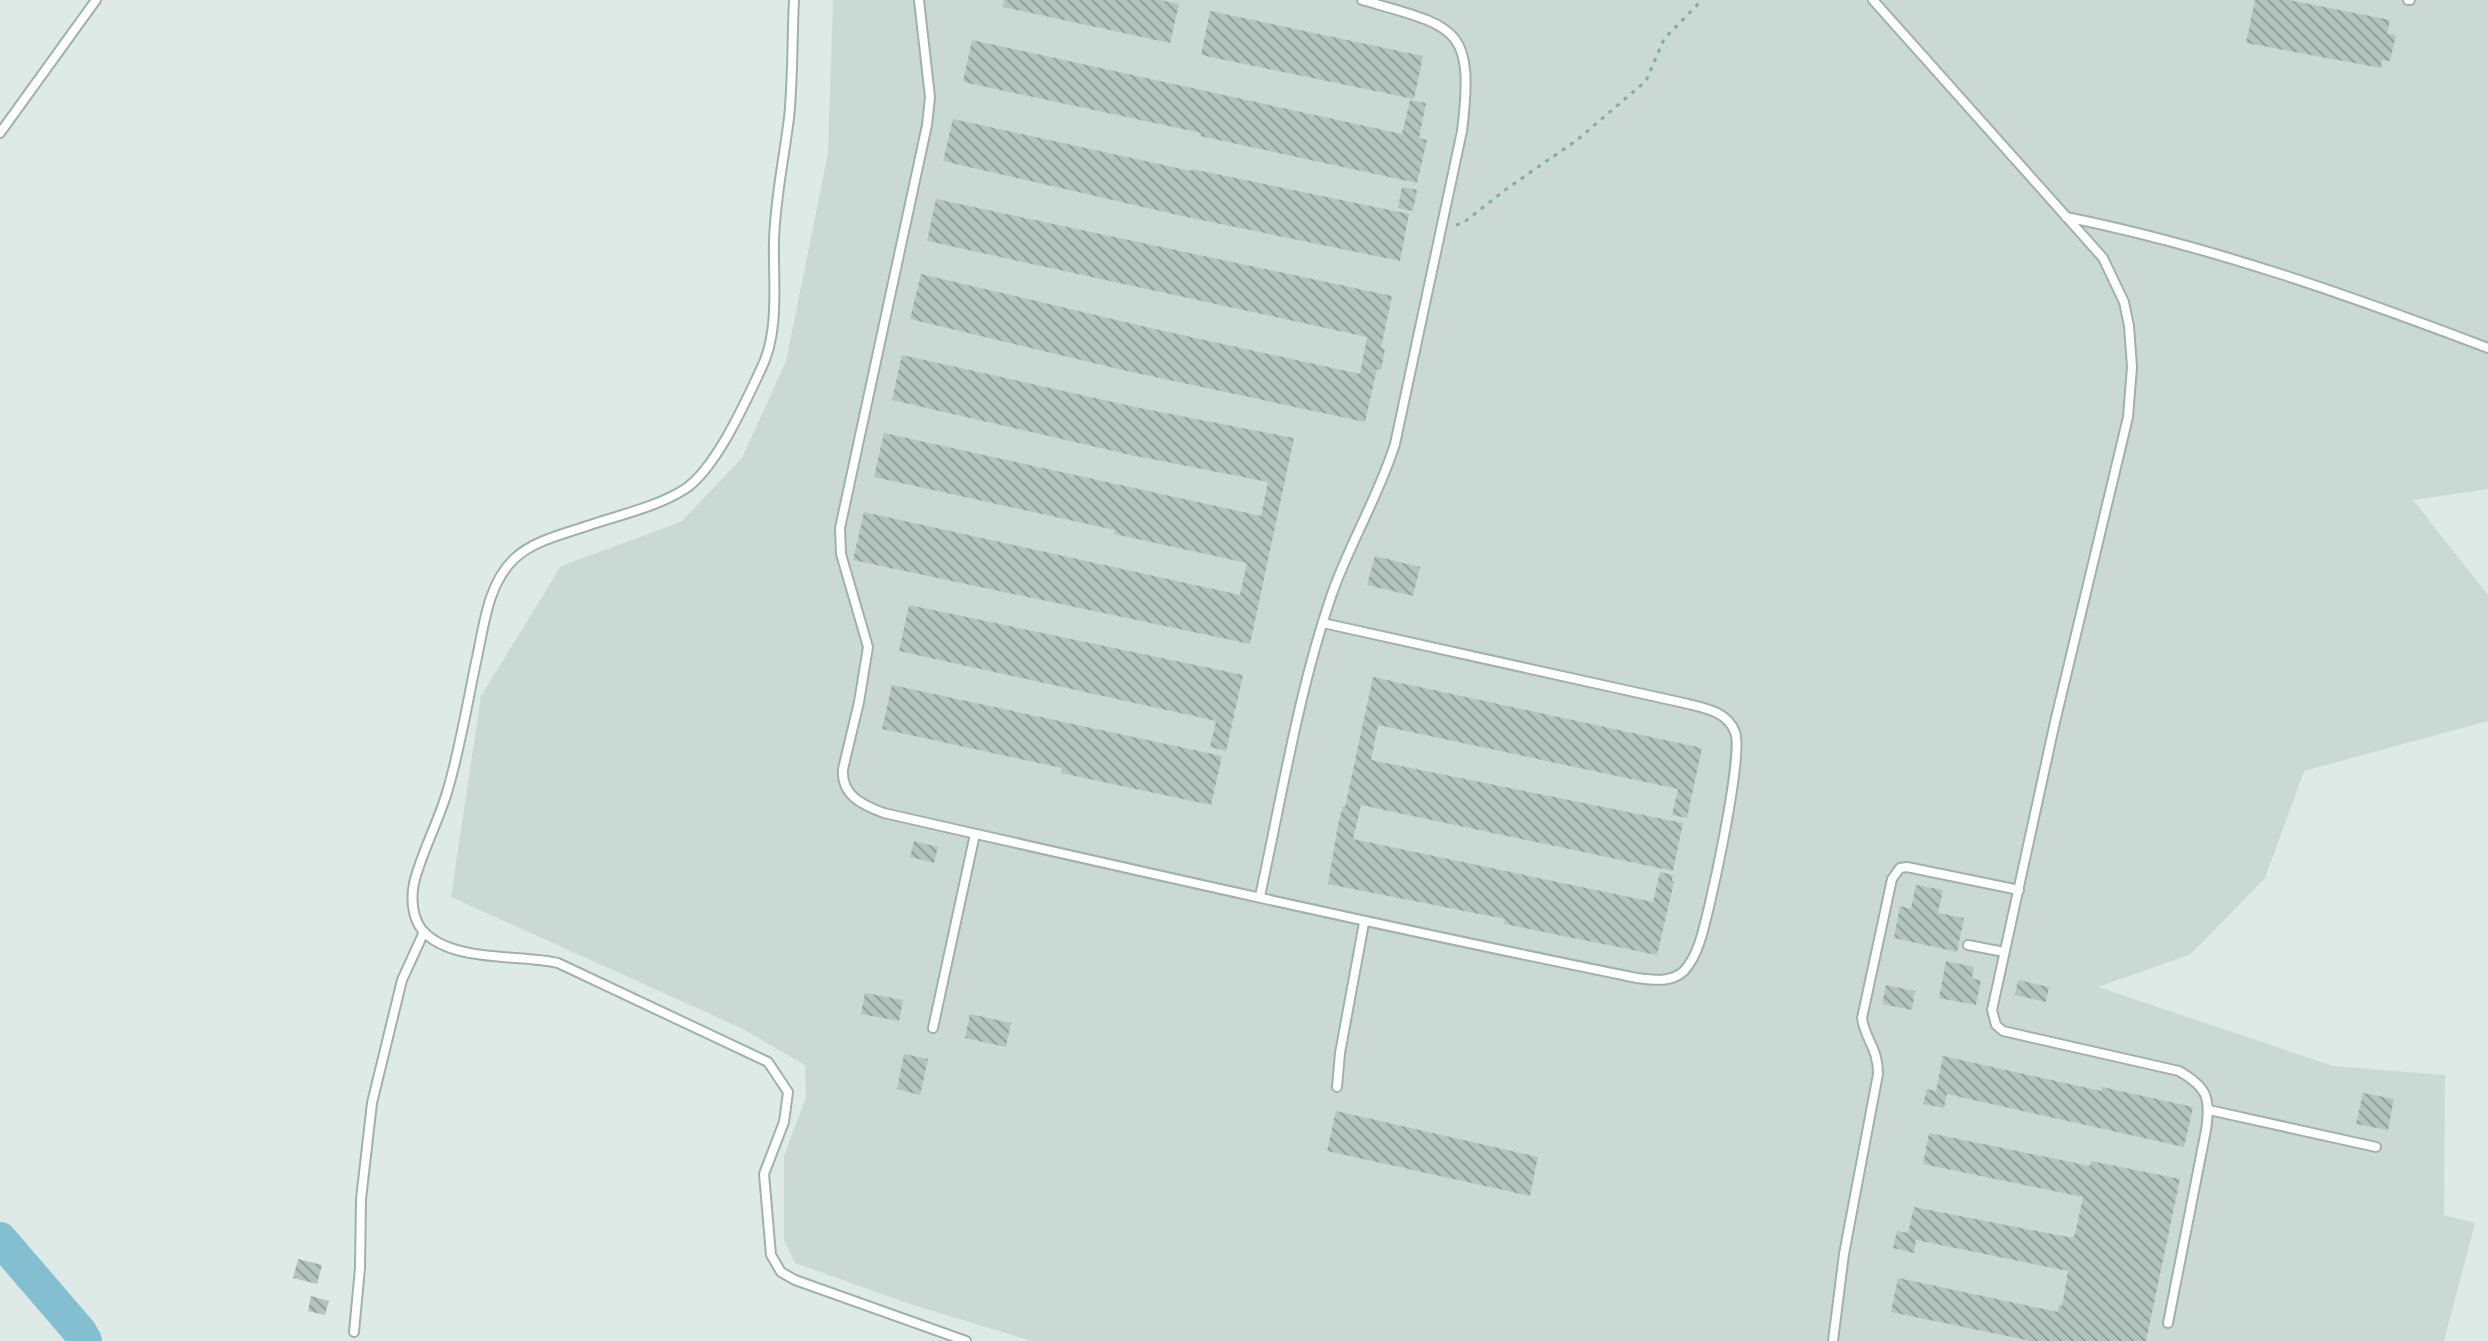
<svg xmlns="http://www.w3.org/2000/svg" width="2488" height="1341" viewBox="0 0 2488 1341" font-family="Inter,sans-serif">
	<defs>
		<pattern id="building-back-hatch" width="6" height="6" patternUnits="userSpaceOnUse" patternTransform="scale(2)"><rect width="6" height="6" fill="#b3c4be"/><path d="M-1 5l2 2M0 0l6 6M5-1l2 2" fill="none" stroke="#91a09b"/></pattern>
	</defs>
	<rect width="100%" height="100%" fill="#ddeae5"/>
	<path fill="#cbd9d4" d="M833,0H2488V489L2413,500L2488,595V721L2304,771L2265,878L2191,954L2098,987L2333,1066L2445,1075L2444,1215L2475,1223L2444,1341H1031L907,1303L795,1263L784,1240V1156L806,1097L805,1065L741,1028L451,897L481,696L561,566L681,522L742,458L786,361L828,153Z"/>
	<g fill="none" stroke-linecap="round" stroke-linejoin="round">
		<path stroke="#83bed1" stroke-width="34" d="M0,1239L80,1332L85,1341"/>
	</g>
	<g fill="url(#building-back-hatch)">
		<path d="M1004,0H1160L1179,4L1170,43L1003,7Z"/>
		<path d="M2255,0H2289L2390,20L2387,34L2396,35L2390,61L2382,60L2381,68L2246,43Z"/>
		<path d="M1210,11L1423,56L1414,99L1201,55Z"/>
		<path d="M972,40L1402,134L1410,100L1426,103L1419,138L1427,140L1417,183L1200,136L1201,133L963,82Z"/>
		<path d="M953,119L1191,171L1192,169L1409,214L1400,261L1182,216L943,161Z"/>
		<path d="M1402,187L1417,190L1413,211L1398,208Z"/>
		<path d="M936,199L1392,296L1381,348L1385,349L1381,370L1377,369L1365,422L1127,371L910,319L921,274L1159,330L1360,374L1367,337L927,241Z"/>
		<path d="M902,355L1140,408L1294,438L1250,644L853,560L864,512L1240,595L1247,563L1114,534L1115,530L874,477L884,433L1261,516L1268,482L1131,455L892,400Z"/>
		<path d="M1375,556L1420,567L1413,596L1367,585Z"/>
		<path d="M909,605L1243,675L1226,751L1210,747L1216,721L899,651Z"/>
		<path d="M1373,677L1702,748L1687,818L1672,815L1678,789L1378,725L1371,760L1683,823L1673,871L1361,805L1353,839L1653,902L1660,872L1673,875L1672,881L1674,882L1657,955L1504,924L1505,919L1328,884L1338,825L1343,806L1345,807Z"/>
		<path d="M892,685L1222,756L1211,805L1061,773L1062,768L882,729Z"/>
		<path d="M914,841L938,847L934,863L910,857Z"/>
		<path d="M1916,885L1943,890L1938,913L1964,918L1957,952L1894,938L1900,906L1911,909Z"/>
		<path d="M1946,961L1974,967L1972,979L1981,980L1976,1005L1939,998Z"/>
		<path d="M2018,980L2049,987L2046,1002L2015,995Z"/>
		<path d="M1886,985L1915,991L1912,1010L1882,1004Z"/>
		<path d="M865,993L903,1000L899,1021L861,1014Z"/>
		<path d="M970,1014L1011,1023L1006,1047L965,1038Z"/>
		<path d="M904,1054L928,1059L920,1095L897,1089Z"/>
		<path d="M1943,1056L2101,1091L2102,1087L2193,1107L2184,1147L1947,1094L1944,1108L1923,1104L1927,1089L1936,1091Z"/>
		<path d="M2363,1093L2394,1099L2388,1130L2356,1124Z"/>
		<path d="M1336,1111L1538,1157L1530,1196L1327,1151Z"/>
		<path d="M1929,1133L2090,1166L2091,1161L2180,1179L2146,1341H2031L1891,1312L1898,1278L2058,1312L2059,1305L2062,1306L2068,1271L1916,1240L1914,1253L1893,1248L1897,1231L1908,1233L1914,1207L2073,1238L2075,1234L2083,1197L1923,1164Z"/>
		<path d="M298,1259L322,1265L317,1284L293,1278Z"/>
		<path d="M311,1296L329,1301L325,1315L308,1311Z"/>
	</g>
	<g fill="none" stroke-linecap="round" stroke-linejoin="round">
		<g stroke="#a0b1ac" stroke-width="12">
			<g id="service">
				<path d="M794,0C792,39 793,79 789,118C784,159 775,199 774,241C773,282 780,331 761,369C745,403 716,468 685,489C657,507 619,515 587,526C563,534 533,541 514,559C487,585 484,627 476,662C467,705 460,748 448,789C439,821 422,851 414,883C411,898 412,917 422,930C451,963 519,954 558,963L768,1062L788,1092L784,1122L764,1174L771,1255L781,1272L795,1280L966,1341"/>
				<path d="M919,0L930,97L927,125L840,528L841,554L868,647L859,702L843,769C841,795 862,805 884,813C1134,870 1385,927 1637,978C1653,980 1671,983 1684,971C1690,964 1696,953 1699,944C1709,916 1744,754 1735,732C1727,711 1704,708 1684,703L1323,623"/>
				<path d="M1873,0L2103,258L2124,302L2129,326L2132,367L2128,417L2055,722L1992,1010L1996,1025L2003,1031L2179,1071C2207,1087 2211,1098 2206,1130L2168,1323"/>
				<path d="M2408,0H2410"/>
				<path d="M0,133L96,0"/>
				<path d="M2066,217C2211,246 2351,296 2488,348"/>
				<path d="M1260,896C1282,796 1299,688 1333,591C1351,541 1379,495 1395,444L1462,131C1475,25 1456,27 1362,0"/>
				<path d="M1968,945L2004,952"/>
				<path d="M933,1028L975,834"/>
				<path d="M1337,1087L1340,1053L1364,923"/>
				<path d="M2209,1110L2376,1147"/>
				<path d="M354,1332L360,1268L361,1199L372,1103L402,980L424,932"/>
				<path d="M1833,1341L1844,1254L1878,1074C1878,1047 1865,1040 1862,1018L1892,879L1900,868L1907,867L2019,890"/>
			</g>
		</g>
		<path stroke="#7daea3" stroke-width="3" stroke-dasharray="4 6" stroke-linecap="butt" d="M1456,225L1463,223L1505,190L1577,140L1646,81L1664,39L1702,0"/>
		<use href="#service" stroke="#fff" stroke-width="8"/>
	</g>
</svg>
